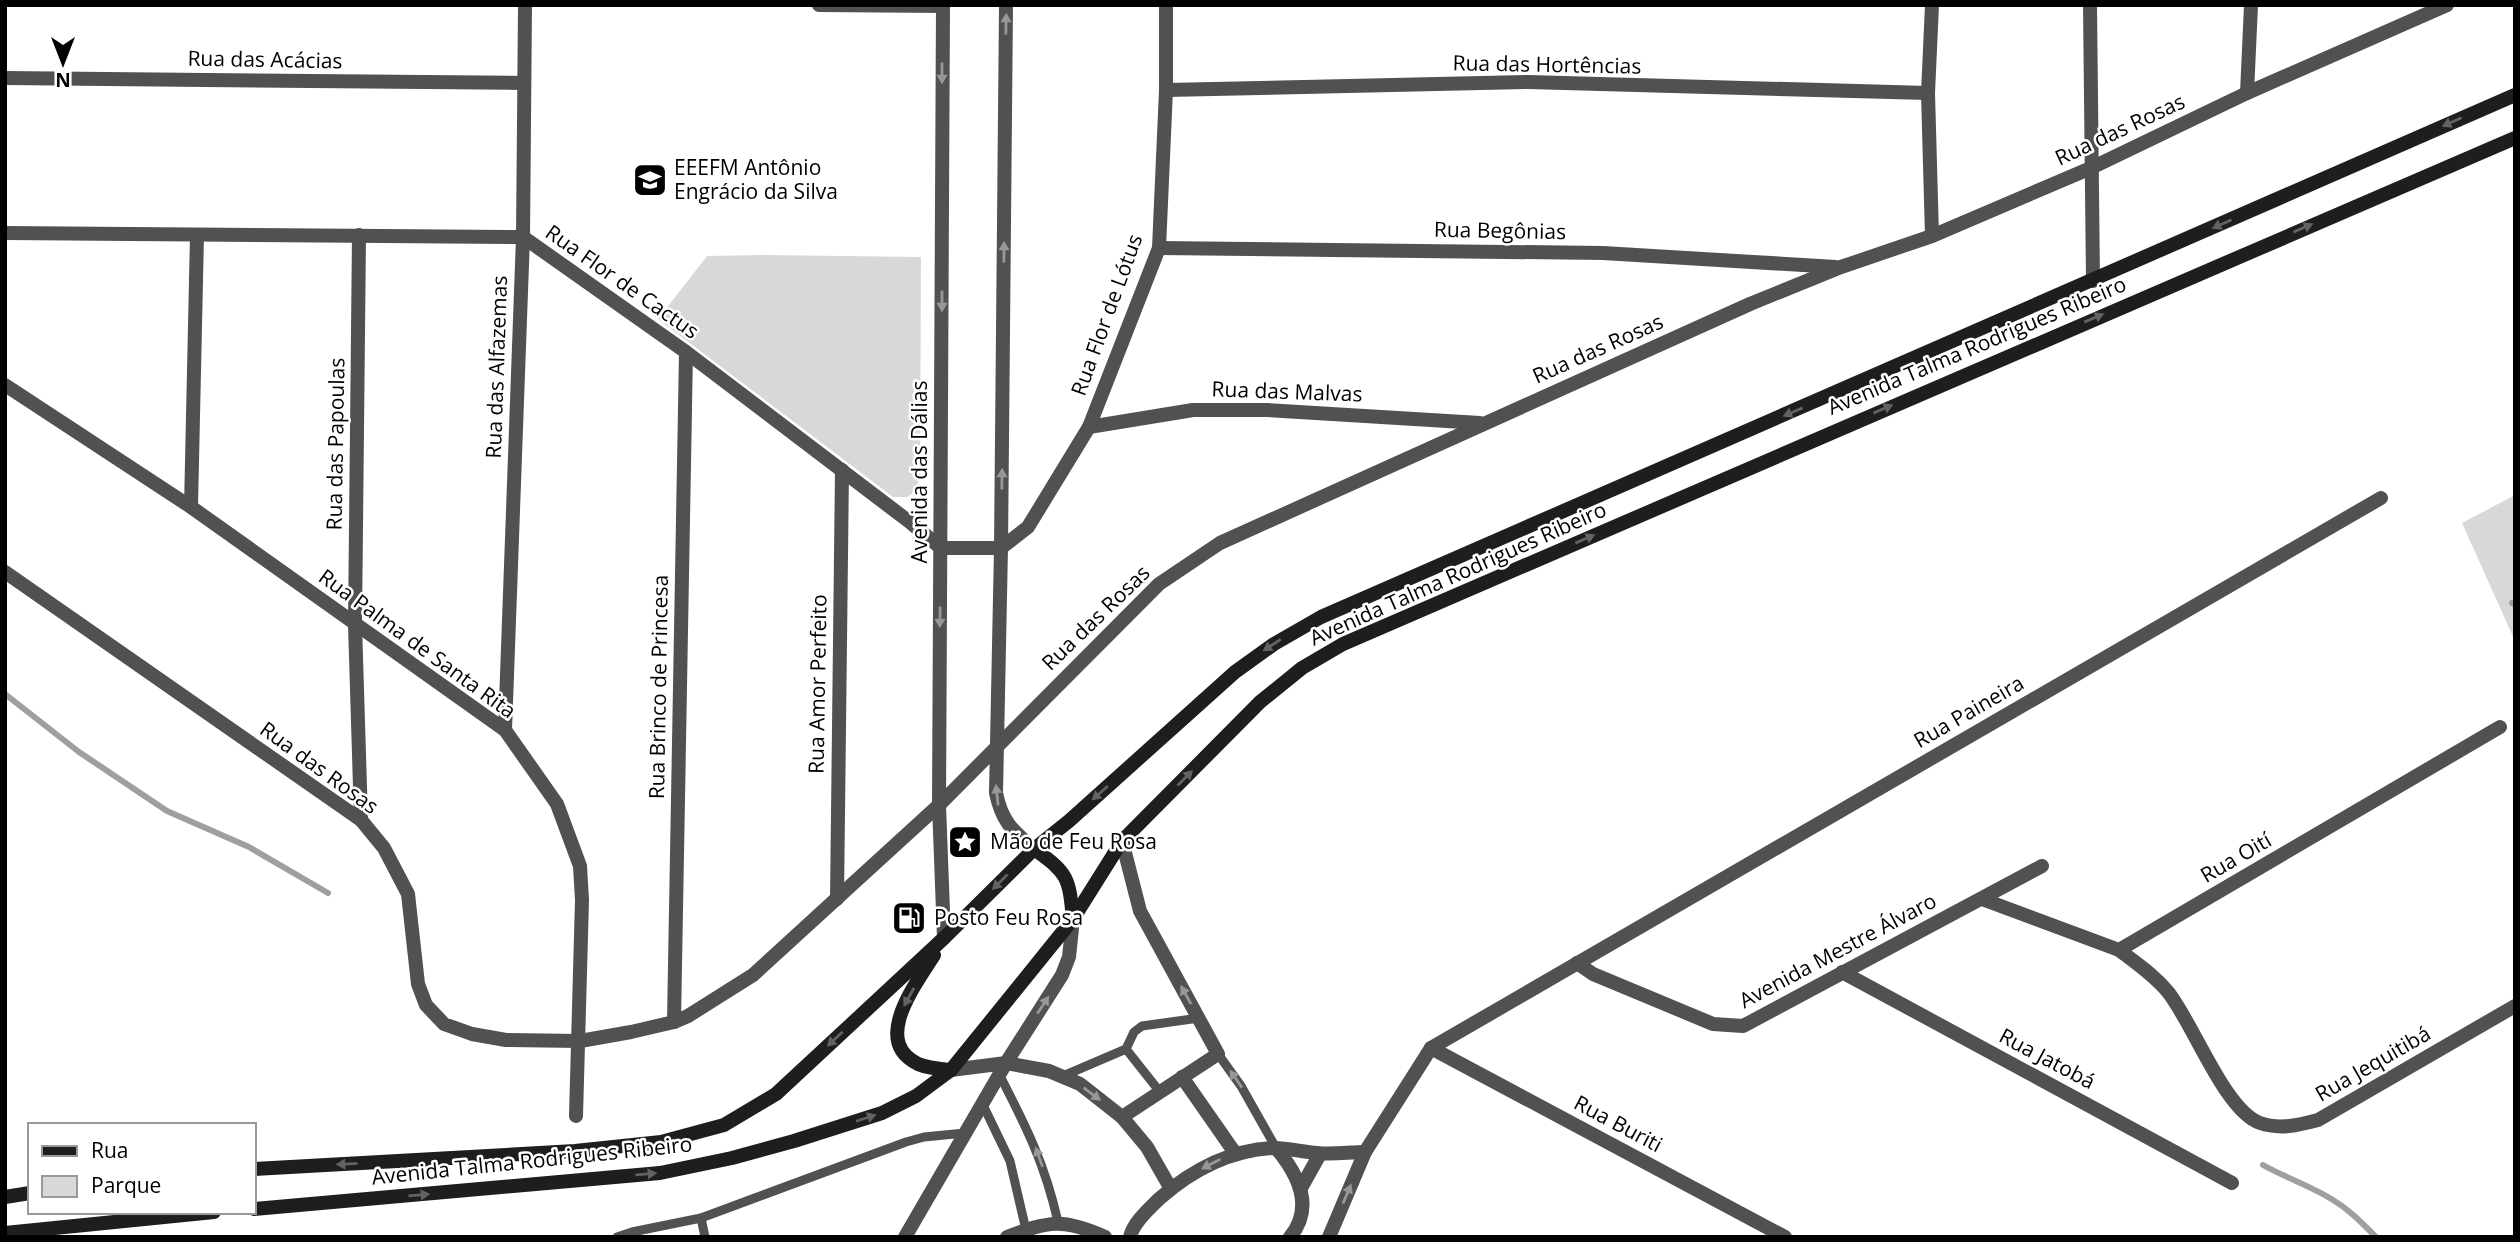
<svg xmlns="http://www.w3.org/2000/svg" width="2520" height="1242" viewBox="0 0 2520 1242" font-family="'Open Sans',sans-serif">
	<rect width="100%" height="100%" fill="#fff"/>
	<g fill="#d8d8d8">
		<path d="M763,255L921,257L920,475L916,491L907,497H893L658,319L707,256Z"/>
		<path d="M2515,495V641L2462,523Z"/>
	</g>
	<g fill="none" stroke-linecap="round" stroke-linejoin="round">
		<g stroke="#9f9f9f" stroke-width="6">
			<path d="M2512,603L2515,605"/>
			<path d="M5,694L79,752L167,811L249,847L328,893"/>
			<path d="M2263,1165C2286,1178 2311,1186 2333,1200C2350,1210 2362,1223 2376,1237"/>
		</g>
		<g stroke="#515151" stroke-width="9">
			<path d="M1126,1049L1160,1092"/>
			<path d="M1218,1054L1241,1086L1276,1148"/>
			<path d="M999,1074C1026,1126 1045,1164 1058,1222"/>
			<path d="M1063,1076L1126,1049L1134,1032L1142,1026L1199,1018"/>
			<path d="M983,1105L1010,1161L1026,1230"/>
			<path d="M701,1218L705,1237"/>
			<path d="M617,1237L632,1232L701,1218L906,1142L924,1137L965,1133"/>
		</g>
		<g stroke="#515151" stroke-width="14">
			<path d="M819,5L943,6"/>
			<path d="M943,5L939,805L944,938"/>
			<path d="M1006,5L1001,548L996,793C1002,822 1012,830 1034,849"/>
			<path d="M1932,5L1928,93L1932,236"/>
			<path d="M2090,5L2093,281"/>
			<path d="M5,78L524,83"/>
			<path d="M1166,90L1528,82L1928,93"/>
			<path d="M2247,93L2251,5"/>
			<path d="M5,233L523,237L686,352L911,523L941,548"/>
			<path d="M359,235L355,624L361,820"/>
			<path d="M1159,248L1603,253L1836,267"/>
			<path d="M5,385L191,507L505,730L557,804L580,866L582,900L576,1116"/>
			<path d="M1089,427L1193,410H1267L1480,423"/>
			<path d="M191,507L197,235"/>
			<path d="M941,548H1001L1028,527L1089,427L1159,248L1166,90V5"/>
			<path d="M5,572L361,820L384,848L408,894L418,984L426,1005L444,1024L472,1034L506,1040L580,1041L631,1032L674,1022L688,1016L753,975L939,805L1159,584L1220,543L1750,304L1841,267L1932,236L2091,168L2247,93L2447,5"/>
			<path d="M505,730L523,237L525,5"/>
			<path d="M837,899L842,470"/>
			<path d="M1982,899L2119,950L2500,727"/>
			<path d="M2119,950C2136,963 2154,975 2168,992C2193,1023 2225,1111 2260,1123C2280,1130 2299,1125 2318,1120L2515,1006"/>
			<path d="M1577,963L1593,974L1713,1024L1743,1026L2042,866"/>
			<path d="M1842,972L2232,1183"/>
			<path d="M674,1022L686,352"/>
			<path d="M1431,1048L1785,1237"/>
			<path d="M951,1070L1006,1063L1049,1071L1080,1084L1122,1117L1218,1054L1140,911L1122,841"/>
			<path d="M1182,1077L1235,1153"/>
			<path d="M1122,1117L1147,1147L1171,1189"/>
			<path d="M1276,1148C1298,1174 1315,1207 1290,1237"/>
			<path d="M1301,1188L1320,1154"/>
			<path d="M905,1237L1006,1063L1062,975L1069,957L1073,919"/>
			<path d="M1007,1237C1049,1221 1063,1218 1105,1237"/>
			<path d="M1130,1237C1133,1223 1149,1209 1159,1199C1192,1170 1230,1150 1274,1148C1288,1148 1303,1152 1317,1153C1333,1155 1349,1152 1365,1152"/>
			<path d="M1329,1237L1365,1152L1431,1048L2381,498"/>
		</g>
		<g stroke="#1e1e1e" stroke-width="14">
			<path d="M1034,849C1068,873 1069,877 1073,919"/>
			<path d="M934,955C916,984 871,1041 918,1064C927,1068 940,1069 951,1070"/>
			<path d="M254,1169L575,1151L661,1142L724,1125L776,1094L944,938L1034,849L1069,821L1235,672L1274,644L1321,617L2515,95"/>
			<path d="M5,1197L30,1193"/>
			<path d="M254,1209L660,1173L732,1158L794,1141L882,1113L916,1096L951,1070L1073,919L1122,841L1260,702L1302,668L1343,644L2515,138"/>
			<path d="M5,1233L214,1212"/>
		</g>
	</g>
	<defs><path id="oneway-solid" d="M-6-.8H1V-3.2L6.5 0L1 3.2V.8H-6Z" transform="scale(1.75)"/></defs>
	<g fill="#979797">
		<use href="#oneway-solid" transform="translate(1006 24) rotate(-89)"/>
		<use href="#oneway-solid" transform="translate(942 73) rotate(90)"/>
		<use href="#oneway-solid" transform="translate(1004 252) rotate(-89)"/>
		<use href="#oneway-solid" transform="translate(942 301) rotate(90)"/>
		<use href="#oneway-solid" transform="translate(1002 479) rotate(-89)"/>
		<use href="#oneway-solid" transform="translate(940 617) rotate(91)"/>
		<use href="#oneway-solid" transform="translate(997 795) rotate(-96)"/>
		<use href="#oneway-solid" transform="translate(1186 995) rotate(-119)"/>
		<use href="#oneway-solid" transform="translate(1043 1005) rotate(-57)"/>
		<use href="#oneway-solid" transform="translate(1236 1079) rotate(-125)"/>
		<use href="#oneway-solid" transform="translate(1092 1094) rotate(37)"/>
		<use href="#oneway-solid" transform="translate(1039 1157) rotate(-110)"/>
		<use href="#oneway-solid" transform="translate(1211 1164) rotate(153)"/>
		<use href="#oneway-solid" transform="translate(1347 1194) rotate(-67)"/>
	</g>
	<g fill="#626262">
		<use href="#oneway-solid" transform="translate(2452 122) rotate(156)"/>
		<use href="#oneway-solid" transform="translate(2222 224) rotate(156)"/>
		<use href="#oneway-solid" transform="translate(2303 228) rotate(-23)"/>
		<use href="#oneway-solid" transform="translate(2094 318) rotate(-23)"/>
		<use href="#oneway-solid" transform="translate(1883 409) rotate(-23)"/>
		<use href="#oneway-solid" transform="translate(1793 412) rotate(157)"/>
		<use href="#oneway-solid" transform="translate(1585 539) rotate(-23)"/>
		<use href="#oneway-solid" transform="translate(1272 645) rotate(147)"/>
		<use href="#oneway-solid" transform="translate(1185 778) rotate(-45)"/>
		<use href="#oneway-solid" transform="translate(1100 793) rotate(138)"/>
		<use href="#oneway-solid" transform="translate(1000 882) rotate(135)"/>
		<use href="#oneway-solid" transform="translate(909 997) rotate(119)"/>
		<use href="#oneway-solid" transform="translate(835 1039) rotate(137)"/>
		<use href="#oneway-solid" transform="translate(866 1118) rotate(-18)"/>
		<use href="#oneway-solid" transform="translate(347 1164) rotate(177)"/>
		<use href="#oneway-solid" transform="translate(646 1174) rotate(-5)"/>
		<use href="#oneway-solid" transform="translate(419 1195) rotate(-5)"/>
	</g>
	<defs>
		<g id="school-square" transform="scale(1.75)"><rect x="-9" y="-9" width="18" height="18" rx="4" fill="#000" stroke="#fff"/><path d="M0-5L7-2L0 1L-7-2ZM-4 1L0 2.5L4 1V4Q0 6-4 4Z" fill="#fff"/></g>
		<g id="sight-square" transform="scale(1.75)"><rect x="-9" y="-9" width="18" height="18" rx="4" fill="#000" stroke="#fff"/><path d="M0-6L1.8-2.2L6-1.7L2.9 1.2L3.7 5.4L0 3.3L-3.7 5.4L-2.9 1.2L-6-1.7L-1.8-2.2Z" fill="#fff"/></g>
		<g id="fuel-square" transform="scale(1.75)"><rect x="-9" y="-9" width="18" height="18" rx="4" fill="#000" stroke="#fff"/><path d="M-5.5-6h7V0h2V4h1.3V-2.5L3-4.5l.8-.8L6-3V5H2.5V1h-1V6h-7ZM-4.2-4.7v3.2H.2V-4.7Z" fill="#fff"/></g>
	</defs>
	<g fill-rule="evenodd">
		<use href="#school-square" x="650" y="180"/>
		<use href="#sight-square" x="965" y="842"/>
		<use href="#fuel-square" x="909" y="918"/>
	</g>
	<g text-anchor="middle" stroke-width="5" stroke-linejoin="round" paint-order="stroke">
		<g font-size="21" fill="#000" stroke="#fff">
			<text transform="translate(265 60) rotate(1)" y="7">Rua das Acácias</text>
			<text transform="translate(1547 65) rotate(1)" y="7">Rua das Hortências</text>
			<text transform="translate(2120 130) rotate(-25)" y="7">Rua das Rosas</text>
			<text transform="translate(1500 231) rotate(1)" y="7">Rua Begônias</text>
			<text transform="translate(622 282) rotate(35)" y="7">Rua Flor de Cactus</text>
			<text transform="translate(1107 315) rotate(-70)" y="7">Rua Flor de Lótus</text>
			<text transform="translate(1977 346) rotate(-23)" y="7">Avenida Talma Rodrigues Ribeiro</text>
			<text transform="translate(1598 349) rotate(-24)" y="7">Rua das Rosas</text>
			<text transform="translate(497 367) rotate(-88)" y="7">Rua das Alfazemas</text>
			<text transform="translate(1287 392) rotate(2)" y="7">Rua das Malvas</text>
			<text transform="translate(336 444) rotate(-89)" y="7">Rua das Papoulas</text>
			<text transform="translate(920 472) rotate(-90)" y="7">Avenida das Dálias</text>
			<text transform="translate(1458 574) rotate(-24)" y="7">Avenida Talma Rodrigues Ribeiro</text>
			<text transform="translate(1096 618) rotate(-44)" y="7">Rua das Rosas</text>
			<text transform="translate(417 644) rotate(36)" y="7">Rua Palma de Santa Rita</text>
			<text transform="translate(818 684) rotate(-89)" y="7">Rua Amor Perfeito</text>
			<text transform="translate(659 687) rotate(-89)" y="7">Rua Brinco de Princesa</text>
			<text transform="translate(1969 712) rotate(-30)" y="7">Rua Paineira</text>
			<text transform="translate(319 768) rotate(36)" y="7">Rua das Rosas</text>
			<text transform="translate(2236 858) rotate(-30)" y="7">Rua Oití</text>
			<text transform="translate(1838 951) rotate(-28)" y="7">Avenida Mestre Álvaro</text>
			<text transform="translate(2047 1059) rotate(28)" y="7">Rua Jatobá</text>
			<text transform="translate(2373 1064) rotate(-30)" y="7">Rua Jequitibá</text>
			<text transform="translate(1618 1124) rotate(28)" y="7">Rua Buriti</text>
			<text transform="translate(532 1161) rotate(-6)" y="7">Avenida Talma Rodrigues Ribeiro</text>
		</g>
		<g font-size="21" fill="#000" stroke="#fff" text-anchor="start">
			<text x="674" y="175">EEEFM Antônio<tspan x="674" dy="24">Engrácio da Silva</tspan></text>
			<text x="990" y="849">Mão de Feu Rosa</text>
			<text x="934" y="925">Posto Feu Rosa</text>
		</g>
	</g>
	<rect width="2520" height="1242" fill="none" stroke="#000000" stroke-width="14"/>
	<rect x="28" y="1123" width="228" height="91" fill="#ffffff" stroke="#999999" stroke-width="2"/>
	<rect x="42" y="1146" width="35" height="10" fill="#1e1e1e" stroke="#999999" stroke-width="2"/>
	<text x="91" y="1158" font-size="21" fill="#000000">Rua</text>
	<rect x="42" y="1176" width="35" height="21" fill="#d8d8d8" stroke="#999999" stroke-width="2"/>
	<text x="91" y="1193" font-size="21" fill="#000000">Parque</text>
	<g transform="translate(63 63) rotate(180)" stroke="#ffffff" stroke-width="5" paint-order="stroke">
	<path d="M0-5L12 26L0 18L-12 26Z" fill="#000000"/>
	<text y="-10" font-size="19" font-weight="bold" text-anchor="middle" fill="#000000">N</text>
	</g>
</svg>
